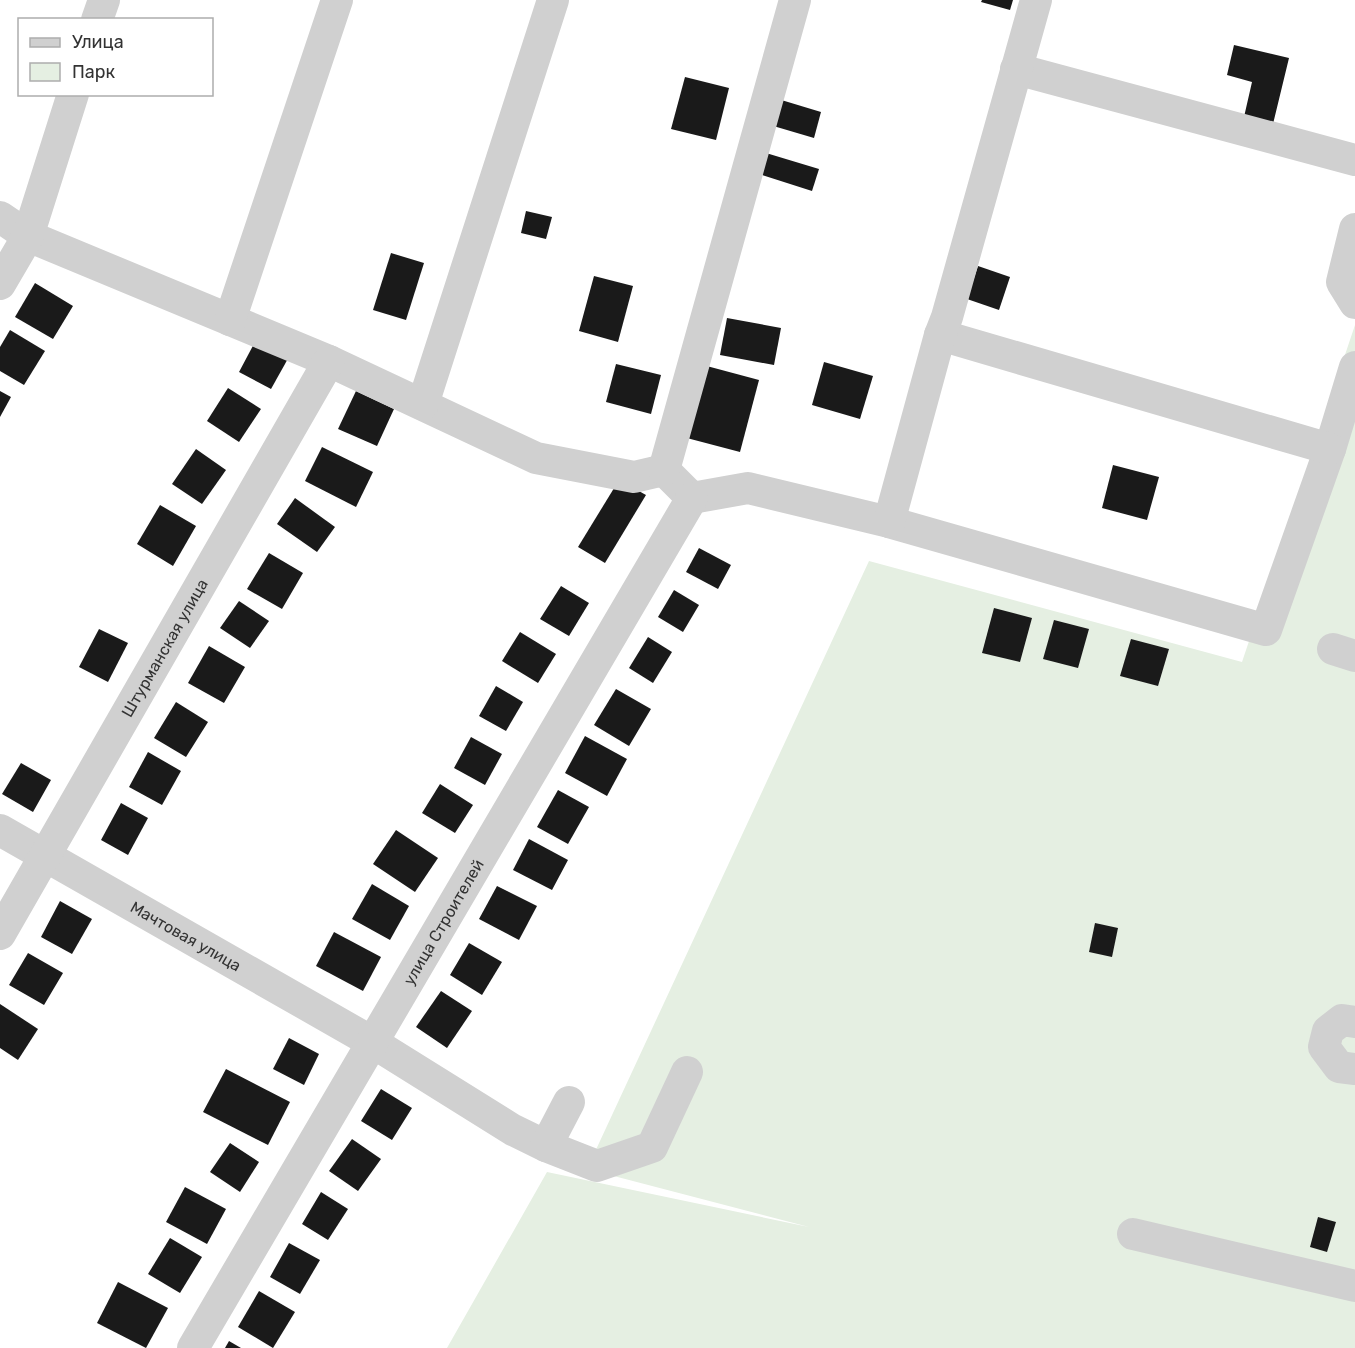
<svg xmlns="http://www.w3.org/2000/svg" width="1355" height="1348" viewBox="0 0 1355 1348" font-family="Rubik,sans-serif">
	<rect width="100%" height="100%" fill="#fff"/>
	<path fill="#e5efe2" d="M1355,325V1348H447L547,1172L809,1227L587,1169L869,561L1242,662Z"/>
	<g fill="#1a1a1a">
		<path d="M982,0H1013L1010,10L981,2Z"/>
		<path d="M1234,45L1289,58L1273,124L1244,117L1252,82L1227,75Z"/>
		<path d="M685,77L729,88L716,140L671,129Z"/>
		<path d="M778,99L821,112L814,138L770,125Z"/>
		<path d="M766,153L819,169L812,191L759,174Z"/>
		<path d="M526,211L552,217L546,239L521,233Z"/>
		<path d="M391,253L424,263L406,320L373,310Z"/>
		<path d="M978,266L1010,277L999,310L967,299Z"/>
		<path d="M594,276L633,286L618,342L579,331Z"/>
		<path d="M35,283L73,306L53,339L15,317Z"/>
		<path d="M727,318L781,328L774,365L720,355Z"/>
		<path d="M10,330L45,351L24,385L0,371V347Z"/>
		<path d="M257,338L290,355L271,389L239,372Z"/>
		<path d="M824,362L873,376L860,419L812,405Z"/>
		<path d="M616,364L661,375L651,414L606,402Z"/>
		<path d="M703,365L759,380L740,452L683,437Z"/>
		<path d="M228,388L261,409L239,442L207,421Z"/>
		<path d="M0,391L11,397L0,417Z"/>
		<path d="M356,391L394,409L377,446L338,429Z"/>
		<path d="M322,447L373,472L356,507L305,481Z"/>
		<path d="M196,449L226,470L202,504L172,484Z"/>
		<path d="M1113,465L1159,477L1147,520L1102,508Z"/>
		<path d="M619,480L646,495L605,563L578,547Z"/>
		<path d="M295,498L335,527L317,552L277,524Z"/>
		<path d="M160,505L196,526L173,566L137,544Z"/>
		<path d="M699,548L731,565L718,589L686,572Z"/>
		<path d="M269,553L303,573L282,609L247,589Z"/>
		<path d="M561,586L589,603L569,636L540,619Z"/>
		<path d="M674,590L699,605L683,632L658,617Z"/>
		<path d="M239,601L269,621L250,648L220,628Z"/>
		<path d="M994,608L1032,618L1020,662L982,653Z"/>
		<path d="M1054,620L1089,629L1078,668L1043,659Z"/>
		<path d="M99,629L128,643L108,682L79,667Z"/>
		<path d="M520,632L556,654L538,683L502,661Z"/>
		<path d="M648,637L672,652L653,683L629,668Z"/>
		<path d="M1131,639L1169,649L1158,686L1120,676Z"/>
		<path d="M209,646L245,667L224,703L188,683Z"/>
		<path d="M496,686L523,702L506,731L479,716Z"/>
		<path d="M616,689L651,709L629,746L594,725Z"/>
		<path d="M176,702L208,722L186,757L154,738Z"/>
		<path d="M585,736L627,759L607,796L565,773Z"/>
		<path d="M471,737L502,754L485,785L454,768Z"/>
		<path d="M148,752L181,771L162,805L129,787Z"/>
		<path d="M21,763L51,780L33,812L2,794Z"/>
		<path d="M440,784L473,805L455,833L422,813Z"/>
		<path d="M558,790L589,807L568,844L537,827Z"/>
		<path d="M121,803L148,818L128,855L101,840Z"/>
		<path d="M396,830L438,858L415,892L373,864Z"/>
		<path d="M529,839L568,860L552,890L513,870Z"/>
		<path d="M372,884L409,906L390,940L352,919Z"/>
		<path d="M497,886L537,906L519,940L479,919Z"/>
		<path d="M60,901L92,919L72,954L41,937Z"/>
		<path d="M1095,923L1118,928L1112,957L1089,952Z"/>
		<path d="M334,932L381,957L363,991L316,966Z"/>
		<path d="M469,943L502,962L482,995L450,975Z"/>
		<path d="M28,953L63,973L44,1005L9,985Z"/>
		<path d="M441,991L472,1011L447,1048L416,1027Z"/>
		<path d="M0,1004L38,1029L18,1060L0,1048Z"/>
		<path d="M289,1038L319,1054L304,1085L273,1069Z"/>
		<path d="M226,1069L290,1102L268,1145L203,1112Z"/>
		<path d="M381,1089L412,1108L392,1140L361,1121Z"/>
		<path d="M352,1139L381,1159L358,1191L329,1171Z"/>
		<path d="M230,1143L259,1162L240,1192L210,1172Z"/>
		<path d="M185,1187L226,1209L207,1244L166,1222Z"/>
		<path d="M321,1192L348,1209L328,1240L302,1224Z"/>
		<path d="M1318,1217L1336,1222L1327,1252L1310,1247Z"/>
		<path d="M170,1238L202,1257L180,1293L148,1274Z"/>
		<path d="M289,1243L320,1260L300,1294L270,1277Z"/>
		<path d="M118,1282L168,1308L146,1348L97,1323Z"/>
		<path d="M259,1291L295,1312L273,1348L238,1327Z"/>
		<path d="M229,1341L241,1348H225Z"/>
	</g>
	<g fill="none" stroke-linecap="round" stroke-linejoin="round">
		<g stroke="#d0d0d0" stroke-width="32">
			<path d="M97,20L104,0"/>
			<path d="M1016,69L1355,160"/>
			<path d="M0,217L28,236L329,361L536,458L634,477L664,470L692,498L748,488L889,522L1266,630L1330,449L1355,367"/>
			<path d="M1355,229L1342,282L1355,303"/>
			<path d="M0,284L28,236L73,94"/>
			<path d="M230,320L337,0"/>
			<path d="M940,335L1330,449"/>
			<path d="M423,404L553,0"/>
			<path d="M664,470L795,0"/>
			<path d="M889,522L940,335L947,317L1036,0"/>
			<path d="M1333,649L1355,656"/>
			<path id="s1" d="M0,830L372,1042L513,1130L546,1146L597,1166L652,1147L687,1072"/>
			<path id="s2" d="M0,934L329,361"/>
			<path d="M1355,1022L1342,1020L1328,1031L1324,1047L1339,1067L1355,1069"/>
			<path d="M546,1146L569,1102"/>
			<path d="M1133,1234L1355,1286"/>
			<path id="s3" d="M193,1348L692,498"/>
		</g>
	</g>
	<g text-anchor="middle" stroke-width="6" stroke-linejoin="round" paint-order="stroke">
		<g font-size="16" fill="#333" stroke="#fff">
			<text dy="6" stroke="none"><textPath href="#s2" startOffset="330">Штурманская улица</textPath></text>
			<text dy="6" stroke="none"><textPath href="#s3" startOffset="494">улица Строителей</textPath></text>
			<text dy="6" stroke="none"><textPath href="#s1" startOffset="214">Мачтовая улица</textPath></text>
		</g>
	</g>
	<rect x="18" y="18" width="195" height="78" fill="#ffffff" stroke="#adadad" stroke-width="1.5"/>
	<rect x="30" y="38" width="30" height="9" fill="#d0d0d0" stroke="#adadad" stroke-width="1.5"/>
	<text x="72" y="48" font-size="18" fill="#333333">Улица</text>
	<rect x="30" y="63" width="30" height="18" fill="#e5efe2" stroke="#adadad" stroke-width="1.5"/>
	<text x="72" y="78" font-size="18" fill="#333333">Парк</text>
</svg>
